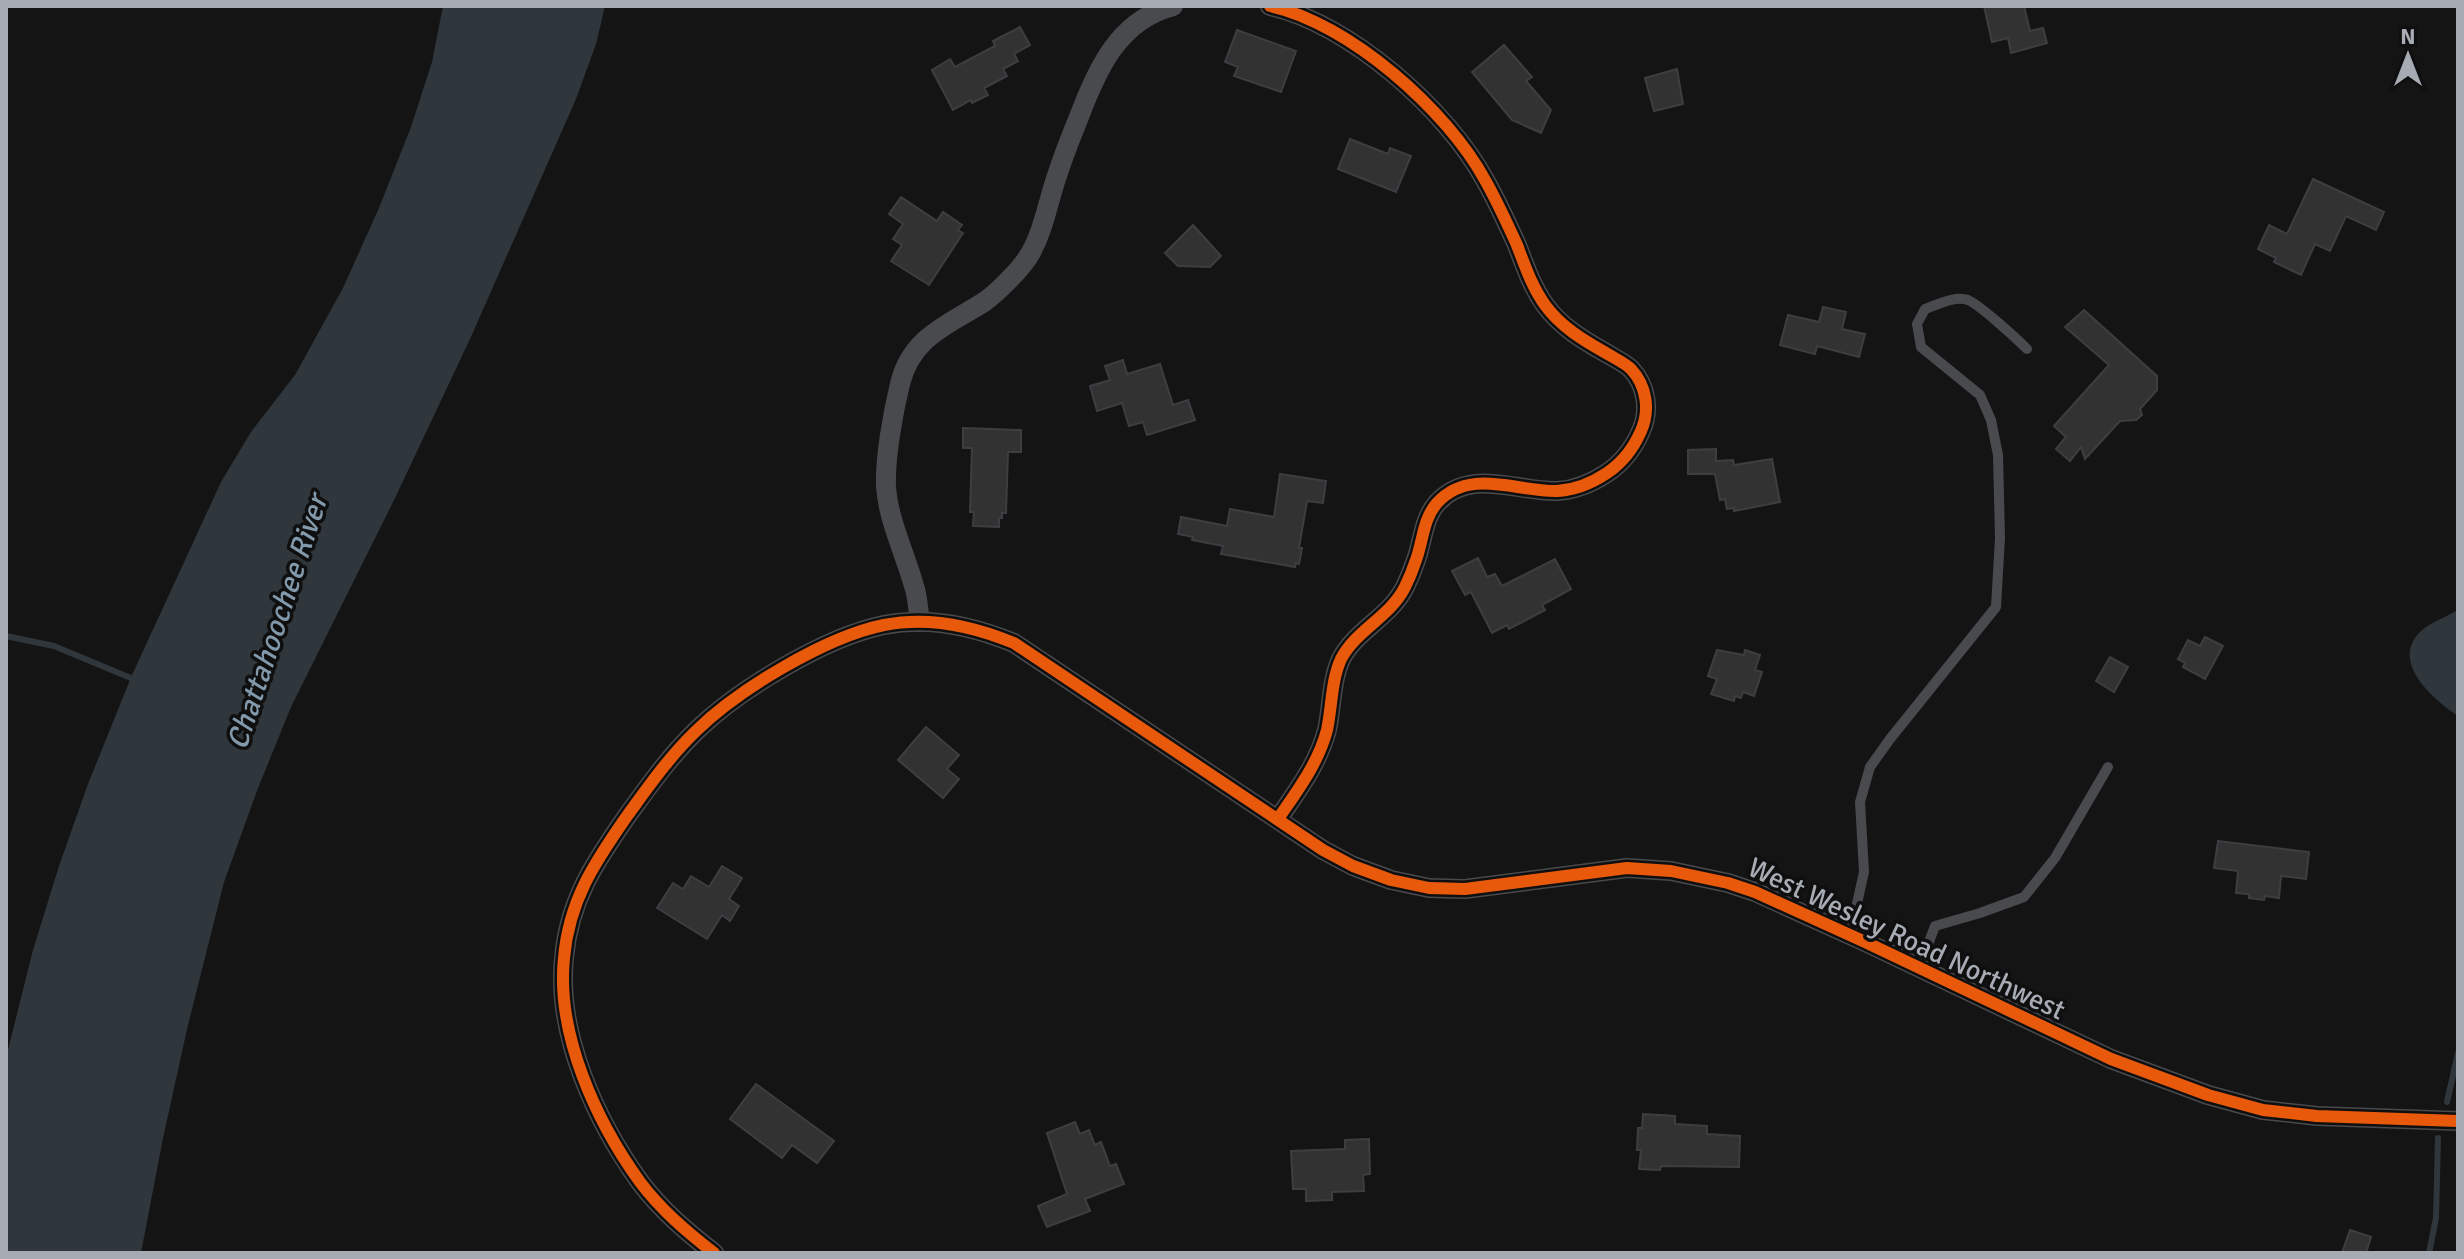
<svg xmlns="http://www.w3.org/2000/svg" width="2464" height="1259" viewBox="0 0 2464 1259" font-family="Signika,sans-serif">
	<rect width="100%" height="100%" fill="#141415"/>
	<g fill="#30373c">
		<path d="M443,6H605L596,44L576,99L470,339L395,498L291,707L258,788L224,882L187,1029L162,1143L141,1253H6V1058L33,950L59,866L88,784L132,675L221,482L251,432L295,375L343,288L379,208L411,127L432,62Z"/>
		<path d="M2458,610V716C2433,699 2390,662 2420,632C2429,623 2446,617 2458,610Z"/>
	</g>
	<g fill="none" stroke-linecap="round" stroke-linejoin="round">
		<g stroke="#30373c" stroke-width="6">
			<path d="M6,636L54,646L138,681"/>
			<path d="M2447,1102L2458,1053"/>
			<path d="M2429,1253L2436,1218L2438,1138"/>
		</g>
	</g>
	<g fill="#323233" stroke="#3d3e41" stroke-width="2">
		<path d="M1984,6H2024L2030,31L2043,28L2047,43L2011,53L2008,38L1992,42Z"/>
		<path d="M1020,27L1030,45L1014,54L1018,61L1003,69L1007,76L984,88L988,95L972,103L971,100L953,110L932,70L950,59L955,67L995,46L993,41Z"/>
		<path d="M1237,30L1296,51L1281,92L1234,76L1238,67L1225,62Z"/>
		<path d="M1504,45L1532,77L1526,81L1551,110L1541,133L1512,120L1472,72Z"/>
		<path d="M1677,69L1683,104L1654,111L1645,78Z"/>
		<path d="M1350,139L1388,154L1390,148L1411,156L1396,192L1338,169Z"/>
		<path d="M2313,179L2384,212L2376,230L2346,216L2330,251L2315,244L2301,275L2274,262L2276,258L2258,249L2269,225L2287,234Z"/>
		<path d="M901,197L937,221L943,212L962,225L958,230L963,233L929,285L891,261L902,245L893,239L903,224L889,214Z"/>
		<path d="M1193,225L1221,256L1210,267L1178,266L1165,253Z"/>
		<path d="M1823,307L1846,312L1842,329L1865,334L1859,357L1817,346L1815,354L1780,345L1788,315L1819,322Z"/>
		<path d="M2084,310L2157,376V390L2140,409L2142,415L2136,420L2120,421L2085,459L2081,447L2070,461L2056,449L2066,437L2054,426L2109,365L2065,327Z"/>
		<path d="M1123,360L1127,374L1160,364L1173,405L1188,400L1195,420L1147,435L1143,422L1129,426L1122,403L1097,411L1090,386L1110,380L1105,366Z"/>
		<path d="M963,428L1021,430V452H1008L1006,513H1002V518H999V527L973,526L974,512H970L972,448H963Z"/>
		<path d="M1716,449V461L1733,460L1734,465L1772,459L1780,502L1734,511V508L1727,509L1725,499L1720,500L1715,474H1688V450Z"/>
		<path d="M1280,474L1326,481L1323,503L1307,501L1299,548H1302L1299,564L1296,563L1295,567L1221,554L1223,546L1192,540L1193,537L1178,534L1181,517L1227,526L1230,509L1274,517Z"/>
		<path d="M1478,558L1487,577L1495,574L1502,586L1555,559L1571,589L1542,605L1545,610L1509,629L1507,625L1492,633L1471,592L1465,595L1452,571Z"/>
		<path d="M2205,637L2223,646L2205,679L2183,667L2185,663L2178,659L2188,640L2200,646Z"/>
		<path d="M1717,650L1744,655L1745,650L1760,655L1755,670L1762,672L1754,696L1743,692L1741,698L1735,696L1734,701L1711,694L1717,679L1708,676Z"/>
		<path d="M2110,657L2128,667L2114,692L2096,681Z"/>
		<path d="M926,727L959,755L947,769L959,779L943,798L898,760Z"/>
		<path d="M2218,841L2309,852L2306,879L2281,876L2279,898L2265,896L2264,900L2249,898V894L2236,893L2238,871L2214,868Z"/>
		<path d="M722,866L742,878L729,899L739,906L730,921L722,915L707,939L657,908L673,883L683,889L691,876L709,887Z"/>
		<path d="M756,1084L834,1141L817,1163L792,1145L782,1158L730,1119Z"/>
		<path d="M1643,1114L1675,1116V1124L1707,1126V1134L1740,1136L1739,1167L1661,1166L1660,1170L1639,1169L1641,1150H1637L1638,1128H1642Z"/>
		<path d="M1075,1122L1080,1134L1089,1130L1095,1145L1101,1142L1110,1166L1116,1164L1124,1184L1085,1199L1090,1211L1047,1227L1038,1206L1067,1194L1047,1133Z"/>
		<path d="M1369,1139L1370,1174L1363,1175L1364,1191L1332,1192V1200L1306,1201V1189H1293L1291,1151L1345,1149V1140Z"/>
		<path d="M2350,1230L2371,1237L2366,1253H2342Z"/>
	</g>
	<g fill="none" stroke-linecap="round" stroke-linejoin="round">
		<g stroke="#494a4d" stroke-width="10">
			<path d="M1850,935L1864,872L1860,802L1870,767L1890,739L1996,607L2000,538L1998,455L1991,420L1980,395L1921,347L1917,324L1925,309C1937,305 1955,295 1968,300C1980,305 2017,339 2027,349"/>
			<path d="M1919,968L1935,926L1980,913L2024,897L2055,858L2108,767"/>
		</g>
		<g stroke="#494a4d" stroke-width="20">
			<path d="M1270,6C1349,23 1447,110 1485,180C1497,201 1507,223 1517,245C1525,266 1532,287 1545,305C1561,327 1583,340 1606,353C1614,358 1625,363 1631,369C1647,386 1650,411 1641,431C1634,447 1622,463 1607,473C1592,483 1576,490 1557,491C1516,492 1470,467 1437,503C1423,519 1423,541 1416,560C1413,569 1409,579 1405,587C1390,617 1356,630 1341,659C1331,681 1332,707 1327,730C1318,764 1297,791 1278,819"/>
			<path d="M920,622C918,610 918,597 914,586C905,553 888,520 886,486C885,457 893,413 900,384C911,337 948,325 984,302C997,293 1022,268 1030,254C1042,233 1047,208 1054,185C1061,162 1070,139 1079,117C1097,69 1119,20 1173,6"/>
			<path d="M714,1253C687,1232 661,1210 640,1182C596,1121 556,1034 564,958C569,900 595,862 627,816C649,786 669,757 696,731C738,690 825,637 884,625C928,616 973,626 1014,643L1323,850L1353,866L1391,880L1429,888L1465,889L1627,868L1671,871L1728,883L1755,892L1863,941L2111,1059L2208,1095L2263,1110L2317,1116L2458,1121"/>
		</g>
		<g stroke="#0f0f10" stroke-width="17">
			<g id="cycleway">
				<path d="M1270,6C1349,23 1447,110 1485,180C1497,201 1507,223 1517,245C1525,266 1532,287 1545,305C1561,327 1583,340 1606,353C1614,358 1625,363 1631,369C1647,386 1650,411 1641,431C1634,447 1622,463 1607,473C1592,483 1576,490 1557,491C1516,492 1470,467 1437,503C1423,519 1423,541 1416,560C1413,569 1409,579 1405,587C1390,617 1356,630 1341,659C1331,681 1332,707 1327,730C1318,764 1297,791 1278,819"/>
				<path d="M714,1253C687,1232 661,1210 640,1182C596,1121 556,1034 564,958C569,900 595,862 627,816C649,786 669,757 696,731C738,690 825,637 884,625C928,616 973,626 1014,643L1323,850L1353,866L1391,880L1429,888L1465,889L1627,868L1671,871L1728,883L1755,892L1863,941L2111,1059L2208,1095L2263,1110L2317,1116L2458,1121"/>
			</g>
		</g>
		<use href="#cycleway" stroke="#e8590c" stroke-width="12"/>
	</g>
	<g text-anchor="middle" stroke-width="7" stroke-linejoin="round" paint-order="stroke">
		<g font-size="28" fill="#a7abb4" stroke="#0f0f10">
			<text transform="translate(1907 938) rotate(25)" y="10">West Wesley Road Northwest</text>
		</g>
		<g font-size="30" font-style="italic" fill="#8299ab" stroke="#0f0f10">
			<text transform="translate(277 622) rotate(-72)" y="10">Chattahoochee River</text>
		</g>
	</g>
	<rect width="2464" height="1259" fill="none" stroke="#a7abb4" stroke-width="16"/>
	<g transform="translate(2408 56)" stroke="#0f0f10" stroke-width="6" paint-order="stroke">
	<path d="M0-6L14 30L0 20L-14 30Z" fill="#a7abb4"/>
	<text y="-12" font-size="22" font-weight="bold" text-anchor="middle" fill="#a7abb4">N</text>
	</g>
</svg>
